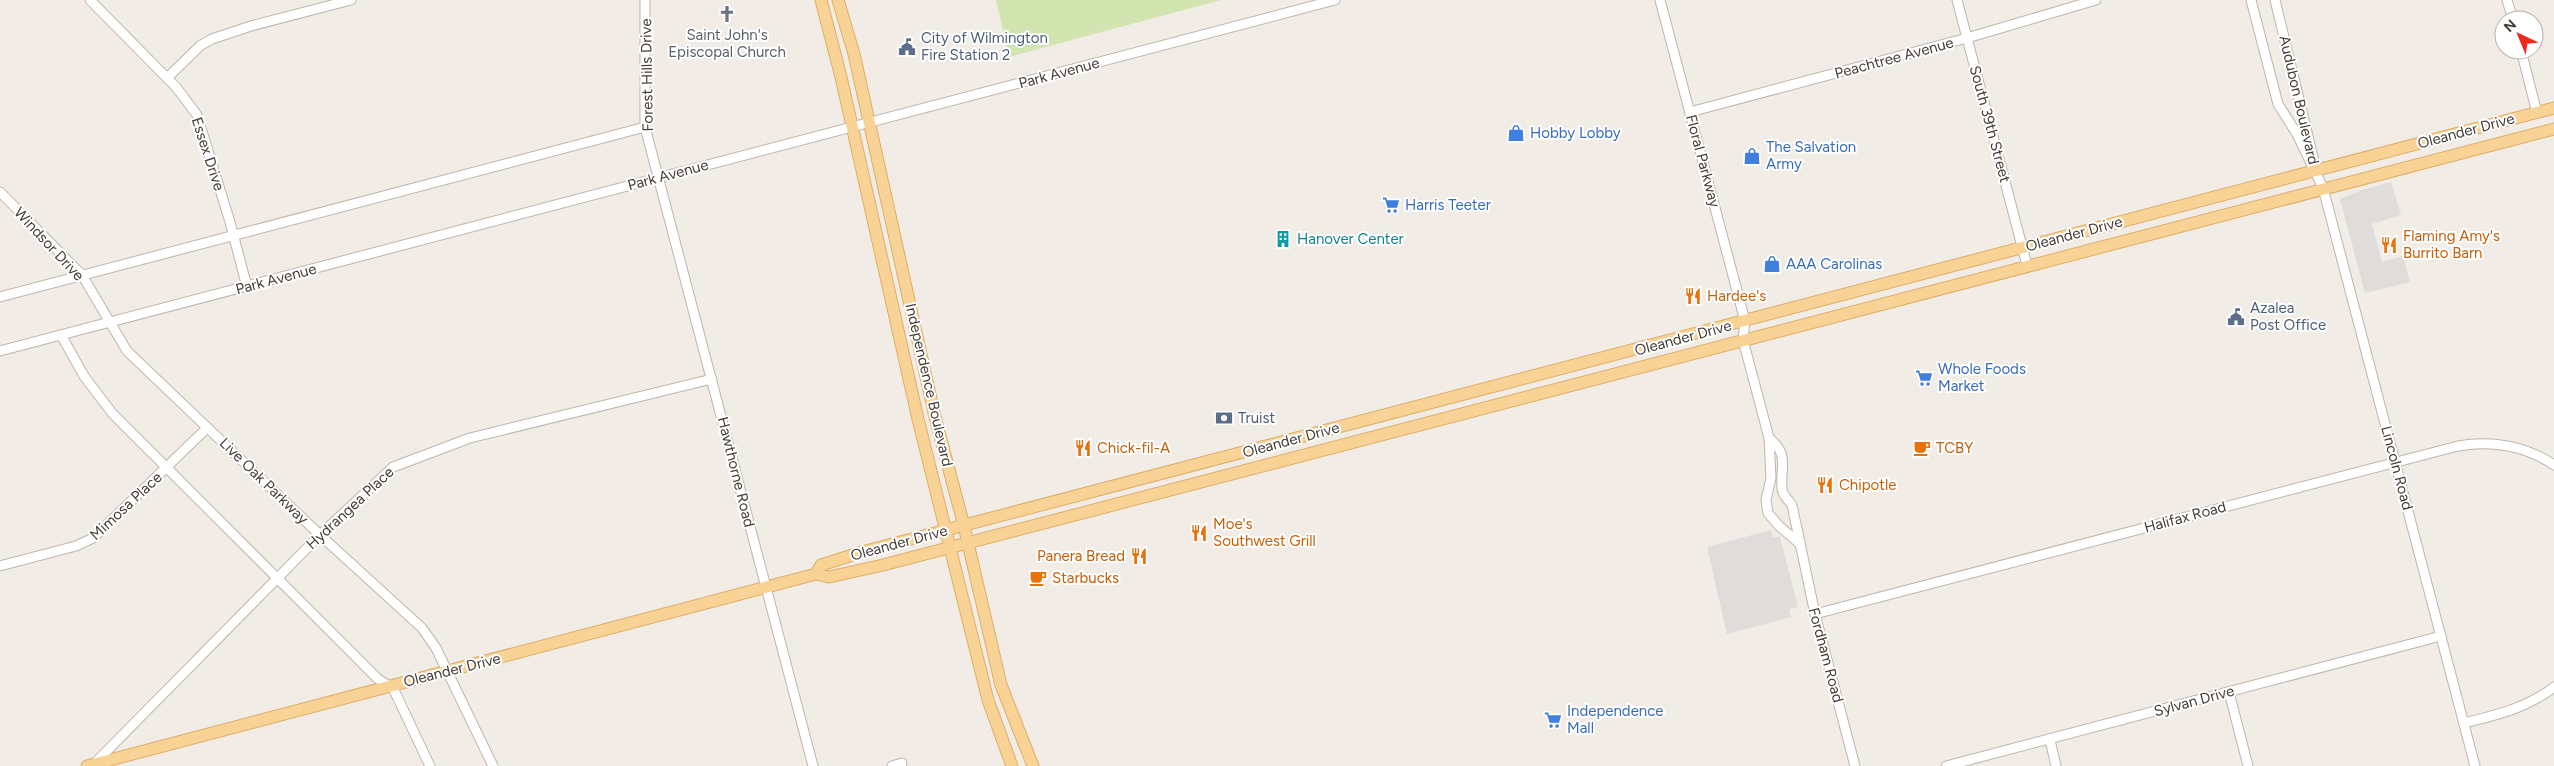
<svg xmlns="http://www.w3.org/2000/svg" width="2554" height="766" viewBox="0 0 2554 766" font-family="Figtree,sans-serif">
	<rect width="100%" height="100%" fill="#f1ece5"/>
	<path fill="#d2e4af" d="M996,0H1221L1009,57Z"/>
	<g fill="#dfddda">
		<path d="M2391,182L2401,215L2372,224L2382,262L2403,256L2410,282L2365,293L2340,199L2359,191Z"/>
		<path d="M1771,530L1773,538L1780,536L1798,607L1789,609L1791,617L1727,634L1707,547Z"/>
	</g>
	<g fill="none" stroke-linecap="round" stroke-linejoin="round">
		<g stroke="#bfb6ab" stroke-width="11">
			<g id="minor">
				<path d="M90,0L176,87L197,115L230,222L247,287"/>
				<path d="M645,0V127L813,766"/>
				<path d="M1660,0L1745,321L1743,340L1769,438L1771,478L1766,500L1768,513L1779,526L1799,543"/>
				<path d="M1957,0L2027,265"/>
				<path d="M2251,0L2278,104L2297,134L2323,188L2475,766"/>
				<path d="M2275,0L2314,161"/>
				<path d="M2507,0L2513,20"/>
				<path d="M2521,50L2537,113"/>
				<path d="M167,78L201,45L212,39L251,26L351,0"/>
				<path d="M1690,112L1967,38L2096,0"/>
				<path d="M0,192L82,275L127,351L320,535L422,628L436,648L493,766"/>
				<path d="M0,297L645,127"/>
				<path d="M61,335L84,376L112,413L378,679L393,688L430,766"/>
				<path d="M0,351L1335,0"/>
				<path d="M1769,438C1790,455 1780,466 1782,489C1782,494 1789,501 1792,505L1815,614L1855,766"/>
				<path d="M0,566L76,546L93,538L207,428"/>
				<path d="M1815,614L2458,446C2492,440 2526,446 2554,465"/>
				<path d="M2229,692L2248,766"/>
				<path d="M2464,723C2497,715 2527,708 2554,687"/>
				<path d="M2050,740L2056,766"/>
				<path d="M95,763L320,535L393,467L470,438L712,379"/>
				<path d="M892,766L902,763"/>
				<path d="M1946,766L2441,636"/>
			</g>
		</g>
		<g stroke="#ddae67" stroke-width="13">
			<g id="major">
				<path d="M821,0L841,77L918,419L988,700L1012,766"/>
				<path d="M838,0L854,54L935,417L964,526L1001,685L1033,766"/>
				<path d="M816,574L821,565L862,552L2554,108"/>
				<path d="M87,766L816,574L829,577L883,565L2554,129"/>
			</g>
		</g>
		<use href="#minor" stroke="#fff" stroke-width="9"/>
		<use href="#major" stroke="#f9d396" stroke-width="11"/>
	</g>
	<defs>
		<g id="church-bare" transform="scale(1.35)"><path d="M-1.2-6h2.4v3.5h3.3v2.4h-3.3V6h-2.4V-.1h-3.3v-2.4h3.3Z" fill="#6b7280" stroke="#fff" stroke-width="2.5" paint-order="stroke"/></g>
		<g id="civic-bare" transform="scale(1.35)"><path d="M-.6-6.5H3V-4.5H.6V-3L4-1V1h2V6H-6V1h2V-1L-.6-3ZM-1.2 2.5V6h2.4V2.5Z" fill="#5c6f8a" stroke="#fff" stroke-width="2.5" paint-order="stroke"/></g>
		<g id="shop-bare" transform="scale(1.35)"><path d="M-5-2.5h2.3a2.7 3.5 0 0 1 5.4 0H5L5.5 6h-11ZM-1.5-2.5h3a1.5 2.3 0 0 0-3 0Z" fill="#3f7fe0" stroke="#fff" stroke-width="2.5" paint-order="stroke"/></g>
		<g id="supermarket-bare" transform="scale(1.35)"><path d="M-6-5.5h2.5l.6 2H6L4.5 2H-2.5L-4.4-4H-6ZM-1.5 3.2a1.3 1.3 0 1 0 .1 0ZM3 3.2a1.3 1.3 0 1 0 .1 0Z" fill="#3f7fe0" stroke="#fff" stroke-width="2.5" paint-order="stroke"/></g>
		<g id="building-bare" transform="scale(1.35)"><path d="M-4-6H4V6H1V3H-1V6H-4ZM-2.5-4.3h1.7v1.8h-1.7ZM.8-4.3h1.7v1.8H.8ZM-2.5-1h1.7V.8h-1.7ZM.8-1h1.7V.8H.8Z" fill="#0f9aa8" stroke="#fff" stroke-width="2.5" paint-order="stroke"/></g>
		<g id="restaurant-bare" transform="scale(1.35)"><path d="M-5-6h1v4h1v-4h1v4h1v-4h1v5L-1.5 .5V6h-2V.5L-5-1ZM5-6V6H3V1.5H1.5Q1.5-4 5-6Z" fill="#e8710a" stroke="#fff" stroke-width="2.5" paint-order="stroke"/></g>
		<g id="bank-bare" transform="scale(1.35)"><path d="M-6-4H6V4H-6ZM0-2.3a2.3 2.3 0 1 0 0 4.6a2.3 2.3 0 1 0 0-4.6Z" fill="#5c6f8a" stroke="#fff" stroke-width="2.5" paint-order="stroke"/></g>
		<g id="cafe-bare" transform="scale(1.35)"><path d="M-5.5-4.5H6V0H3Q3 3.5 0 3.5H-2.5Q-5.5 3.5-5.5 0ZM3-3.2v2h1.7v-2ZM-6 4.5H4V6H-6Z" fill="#e8710a" stroke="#fff" stroke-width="2.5" paint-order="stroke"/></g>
	</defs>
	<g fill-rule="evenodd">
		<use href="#church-bare" x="727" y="14"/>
		<use href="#civic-bare" x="907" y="47"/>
		<use href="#shop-bare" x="1516" y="133"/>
		<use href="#shop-bare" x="1752" y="156"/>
		<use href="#supermarket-bare" x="1391" y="205"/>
		<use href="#building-bare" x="1283" y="239"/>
		<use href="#restaurant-bare" x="2389" y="245"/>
		<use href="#shop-bare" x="1772" y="264"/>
		<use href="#restaurant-bare" x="1693" y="296"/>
		<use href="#civic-bare" x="2236" y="317"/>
		<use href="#supermarket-bare" x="1924" y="378"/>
		<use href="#bank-bare" x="1224" y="418"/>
		<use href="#restaurant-bare" x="1083" y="448"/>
		<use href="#cafe-bare" x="1922" y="448"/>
		<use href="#restaurant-bare" x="1825" y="485"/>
		<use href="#restaurant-bare" x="1199" y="533"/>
		<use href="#restaurant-bare" x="1139" y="556"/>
		<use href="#cafe-bare" x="1038" y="578"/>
		<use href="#supermarket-bare" x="1553" y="720"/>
	</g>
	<g text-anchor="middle" stroke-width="4" stroke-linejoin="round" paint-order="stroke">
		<g font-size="15" fill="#5b616d" stroke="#fff">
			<text x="727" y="40">Saint John's<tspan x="727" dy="17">Episcopal Church</tspan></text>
		</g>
		<g font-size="15" fill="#4e5e75" stroke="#fff" text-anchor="start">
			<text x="921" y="43">City of Wilmington<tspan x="921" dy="17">Fire Station 2</tspan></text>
			<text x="2250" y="313">Azalea<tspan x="2250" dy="17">Post Office</tspan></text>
			<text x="1238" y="423">Truist</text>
		</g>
		<g font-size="15" fill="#433c35" stroke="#fff">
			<text transform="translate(1894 58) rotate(-15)" y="5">Peachtree Avenue</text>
			<text transform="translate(1059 73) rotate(-15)" y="5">Park Avenue</text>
			<text transform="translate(647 75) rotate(-91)" y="5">Forest Hills Drive</text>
			<text transform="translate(2299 100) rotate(77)" y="5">Audubon Boulevard</text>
			<text transform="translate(1990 124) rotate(75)" y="5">South 39th Street</text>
			<text transform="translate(2466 131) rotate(-15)" y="5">Oleander Drive</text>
			<text transform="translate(208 154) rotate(72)" y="5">Essex Drive</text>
			<text transform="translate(1703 161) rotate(75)" y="5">Floral Parkway</text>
			<text transform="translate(668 175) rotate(-15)" y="5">Park Avenue</text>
			<text transform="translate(2074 234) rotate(-15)" y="5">Oleander Drive</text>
			<text transform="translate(49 244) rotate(47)" y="5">Windsor Drive</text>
			<text transform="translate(276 279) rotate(-15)" y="5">Park Avenue</text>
			<text transform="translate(1683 338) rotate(-15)" y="5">Oleander Drive</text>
			<text transform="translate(929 385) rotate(77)" y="5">Independence Boulevard</text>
			<text transform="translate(1291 440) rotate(-15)" y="5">Oleander Drive</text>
			<text transform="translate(2397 468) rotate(75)" y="5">Lincoln Road</text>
			<text transform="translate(736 472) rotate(76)" y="5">Hawthorne Road</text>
			<text transform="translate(264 481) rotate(44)" y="5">Live Oak Parkway</text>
			<text transform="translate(126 506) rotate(-43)" y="5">Mimosa Place</text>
			<text transform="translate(350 508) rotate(-43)" y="5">Hydrangea Place</text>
			<text transform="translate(2185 517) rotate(-15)" y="5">Halifax Road</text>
			<text transform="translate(899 543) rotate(-15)" y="5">Oleander Drive</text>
			<text transform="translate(1826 655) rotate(75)" y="5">Fordham Road</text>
			<text transform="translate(452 670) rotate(-14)" y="5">Oleander Drive</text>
			<text transform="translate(2194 701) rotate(-15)" y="5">Sylvan Drive</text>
		</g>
		<g font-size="15" fill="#366cbe" stroke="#fff" text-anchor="start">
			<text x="1530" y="138">Hobby Lobby</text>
			<text x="1766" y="152">The Salvation<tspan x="1766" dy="17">Army</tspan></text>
			<text x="1405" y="210">Harris Teeter</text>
			<text x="1786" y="269">AAA Carolinas</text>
			<text x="1938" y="374">Whole Foods<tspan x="1938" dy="17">Market</tspan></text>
			<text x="1567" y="716">Independence<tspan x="1567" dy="17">Mall</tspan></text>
		</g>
		<g font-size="15" fill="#c56008" stroke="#fff" text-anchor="start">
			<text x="2403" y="241">Flaming Amy's<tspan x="2403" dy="17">Burrito Barn</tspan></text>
			<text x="1707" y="301">Hardee's</text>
			<text x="1097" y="453">Chick-fil-A</text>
			<text x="1936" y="453">TCBY</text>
			<text x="1839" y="490">Chipotle</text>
			<text x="1213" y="529">Moe's<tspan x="1213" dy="17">Southwest Grill</tspan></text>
			<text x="1125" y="561" text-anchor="end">Panera Bread</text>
			<text x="1052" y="583">Starbucks</text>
		</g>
		<g font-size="15" fill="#0d838f" stroke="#fff" text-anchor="start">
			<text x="1297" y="244">Hanover Center</text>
		</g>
	</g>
	<g transform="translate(2519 35) rotate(316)"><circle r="24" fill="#ffffff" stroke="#b4b1ae"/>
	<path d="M0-4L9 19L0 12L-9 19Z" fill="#f0281e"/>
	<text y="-8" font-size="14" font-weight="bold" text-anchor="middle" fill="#433c35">N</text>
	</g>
</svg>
